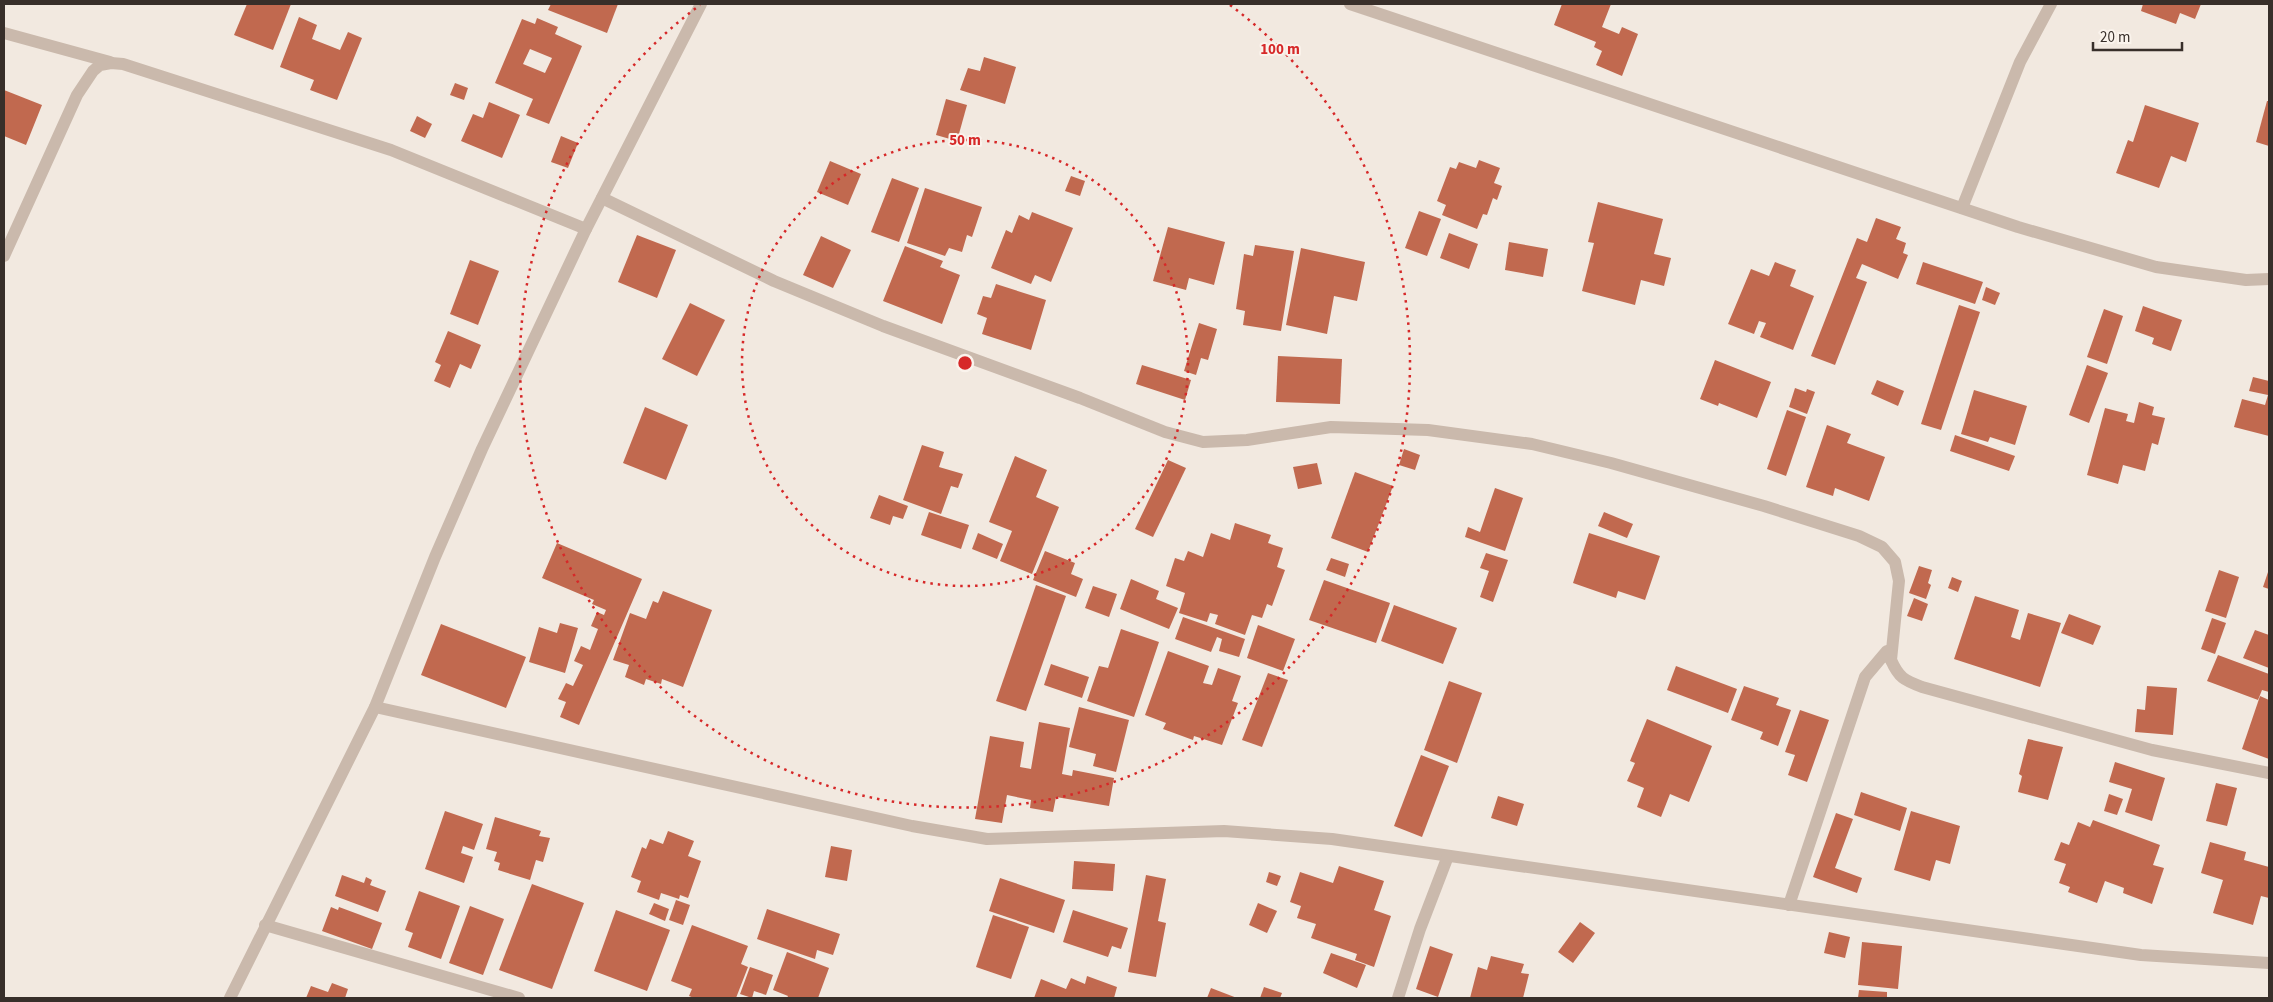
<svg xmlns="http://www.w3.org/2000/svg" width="2273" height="1002" viewBox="0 0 2273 1002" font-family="'Source Sans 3',sans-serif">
	<rect width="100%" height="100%" fill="#f2e9e0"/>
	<g fill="#c1694f" fill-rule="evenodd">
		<path d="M247,4H291L273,50L234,35Z"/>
		<path d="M551,4H618L607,33L548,10Z"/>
		<path d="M1562,4H1611L1602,27L1619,34L1622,27L1638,34L1622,76L1596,65L1602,51L1594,47L1596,42L1554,25Z"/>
		<path d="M2143,4H2201L2195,19L2180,13L2176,24L2141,11Z"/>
		<path d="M299,17L317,25L312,39L340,50L348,32L362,38L337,100L310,90L314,80L280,67Z"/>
		<path d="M537,18L558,27L555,34L582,46L549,124L526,115L533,99L495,83L522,19L535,24ZM530,49L552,58L545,73L523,64Z"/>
		<path d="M984,57L1016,67L1005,104L960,90L968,68L980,71Z"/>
		<path d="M455,83L468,88L464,100L450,95Z"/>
		<path d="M4,90L42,105L26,145L4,136Z"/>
		<path d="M946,99L967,105L957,141L936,135Z"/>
		<path d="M2267,101H2269V146L2256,142Z"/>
		<path d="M489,102L520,115L502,158L461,141L473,114L483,118Z"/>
		<path d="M2145,105L2199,123L2186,162L2171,156L2159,188L2116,173L2128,140L2133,142Z"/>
		<path d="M417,116L432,124L425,138L410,131Z"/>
		<path d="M561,136L578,143L568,168L551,162Z"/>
		<path d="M1479,160L1500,168L1494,183L1502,186L1497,200L1493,198L1487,215L1483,214L1477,229L1442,215L1446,205L1437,201L1450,167L1456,169L1459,162L1476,168Z"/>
		<path d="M830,161L861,174L848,205L817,192Z"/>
		<path d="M1071,176L1085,181L1080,196L1065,191Z"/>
		<path d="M892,178L919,188L899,242L871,232Z"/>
		<path d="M925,188L982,207L972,237L967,235L962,252L949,248L945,256L907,243Z"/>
		<path d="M1598,202L1663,219L1654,254L1671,258L1664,286L1641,280L1635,305L1582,291L1594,243L1588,242Z"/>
		<path d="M1419,211L1441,219L1427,256L1405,248Z"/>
		<path d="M1032,212L1073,228L1051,282L1035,275L1031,284L991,268L1006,230L1012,233L1019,215L1029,220Z"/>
		<path d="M1876,218L1901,227L1896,239L1906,243L1903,253L1908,255L1898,279L1862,264L1856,278L1867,282L1835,365L1811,356L1857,238L1867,242Z"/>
		<path d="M1168,227L1225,242L1214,285L1189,278L1186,290L1153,281Z"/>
		<path d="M1449,233L1478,244L1469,269L1440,258Z"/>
		<path d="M637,235L676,250L657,298L618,282Z"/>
		<path d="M821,236L851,250L833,288L803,275Z"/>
		<path d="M1509,242L1548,249L1543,277L1505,270Z"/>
		<path d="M1255,245L1294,251L1281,331L1243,325L1245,311L1236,309L1244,254L1253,256Z"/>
		<path d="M905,246L943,261L940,267L960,275L942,324L883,301Z"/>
		<path d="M1301,248L1365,262L1357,301L1334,296L1327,334L1286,325Z"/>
		<path d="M470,260L499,271L478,325L450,314Z"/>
		<path d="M1775,262L1796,270L1790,286L1814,296L1793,350L1760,337L1766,323L1759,321L1754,334L1728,324L1751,269L1769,276Z"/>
		<path d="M1923,262L1983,282L1975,304L1916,284Z"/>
		<path d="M996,284L1046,300L1031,350L982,334L987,318L977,314L983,296L991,298Z"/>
		<path d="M1986,287L2000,293L1995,305L1982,300Z"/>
		<path d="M690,303L725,320L697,376L662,359Z"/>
		<path d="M1959,305L1980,312L1941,430L1921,424Z"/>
		<path d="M2143,306L2182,320L2171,351L2152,344L2154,338L2135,331Z"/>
		<path d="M2104,309L2123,316L2107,364L2087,357Z"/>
		<path d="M1199,323L1217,329L1208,360L1201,358L1196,375L1184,371Z"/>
		<path d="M448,331L481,345L471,369L460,364L450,388L434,381L441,365L435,362Z"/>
		<path d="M1278,356L1342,359L1340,404L1276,402Z"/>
		<path d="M1715,360L1771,382L1757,418L1719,403L1718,406L1700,399Z"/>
		<path d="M1142,365L1191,380L1185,400L1136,384Z"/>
		<path d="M2087,365L2108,373L2089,423L2069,415Z"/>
		<path d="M2253,377L2269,381V436L2234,427L2242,399L2265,405L2268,395L2249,391Z"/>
		<path d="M1877,380L1904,391L1898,406L1871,394Z"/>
		<path d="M1795,388L1806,392L1807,389L1815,392L1807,414L1789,407Z"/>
		<path d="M1974,390L2027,406L2015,445L1990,437L1988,442L1961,434Z"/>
		<path d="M2139,402L2154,407L2152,415L2165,418L2158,445L2152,443L2145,471L2123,465L2118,484L2087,475L2105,408L2128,414L2126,421L2134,423Z"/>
		<path d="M645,407L688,425L666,480L623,463Z"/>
		<path d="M1787,410L1806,417L1786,476L1767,469Z"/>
		<path d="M1827,425L1851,434L1847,443L1885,457L1869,501L1835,488L1833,496L1806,487Z"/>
		<path d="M1955,435L2015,456L2009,471L1950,451Z"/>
		<path d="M922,445L944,452L939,467L963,474L958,488L951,486L941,514L903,500Z"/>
		<path d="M1404,449L1420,455L1415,470L1399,465Z"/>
		<path d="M1015,456L1047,470L1036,497L1059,507L1032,574L1000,561L1012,531L989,522Z"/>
		<path d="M1168,460L1186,468L1153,537L1135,529Z"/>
		<path d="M1317,463L1322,484L1298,489L1293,467Z"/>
		<path d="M1355,472L1393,486L1368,552L1331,538Z"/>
		<path d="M1495,488L1523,498L1505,551L1465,537L1468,527L1480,532Z"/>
		<path d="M879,495L908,506L903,519L893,516L890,525L870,518Z"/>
		<path d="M929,512L969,525L961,549L921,535Z"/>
		<path d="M1604,512L1633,524L1627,538L1598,526Z"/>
		<path d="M1235,523L1271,535L1268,543L1283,548L1277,567L1285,570L1272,606L1267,604L1262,618L1252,615L1245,635L1215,624L1218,615L1210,613L1207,622L1179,613L1185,593L1166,586L1175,558L1184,561L1188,551L1203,557L1211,533L1230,540Z"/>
		<path d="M978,533L1003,544L997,559L972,549Z"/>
		<path d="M1589,533L1660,556L1645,600L1618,591L1616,598L1573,583Z"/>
		<path d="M557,543L642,579L579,725L560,717L566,702L558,699L566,683L573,686L583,665L574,661L581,646L590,650L598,629L591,626L597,612L604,615L606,610L592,604L594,600L542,578Z"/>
		<path d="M1045,551L1075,563L1071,574L1083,579L1076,597L1033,580Z"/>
		<path d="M1486,553L1508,560L1493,602L1480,597L1489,571L1480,568Z"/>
		<path d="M1331,558L1349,564L1345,577L1326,570Z"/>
		<path d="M1919,566L1932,570L1928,583L1931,585L1926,599L1909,593Z"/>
		<path d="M2269,569V589L2263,587Z"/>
		<path d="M2219,570L2239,577L2226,618L2205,611Z"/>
		<path d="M1952,577L1962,581L1958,592L1948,588Z"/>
		<path d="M1131,579L1159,591L1156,599L1178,608L1169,629L1120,609Z"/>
		<path d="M1324,580L1390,603L1376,643L1309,620Z"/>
		<path d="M1036,585L1066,596L1026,711L996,701Z"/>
		<path d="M1093,586L1117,594L1109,617L1085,608Z"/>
		<path d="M663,591L712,610L683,687L662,679L661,684L646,679L644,685L625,677L629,665L613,660L630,613L646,619L653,601L658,603Z"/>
		<path d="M1975,596L2019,610L2011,637L2020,640L2028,613L2061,623L2040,687L1954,659Z"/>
		<path d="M1914,598L1928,604L1922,621L1907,616Z"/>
		<path d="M1394,605L1457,628L1443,664L1381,641Z"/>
		<path d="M2069,614L2101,626L2093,645L2061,633Z"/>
		<path d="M1183,617L1245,639L1239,657L1219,651L1222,639L1217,637L1211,652L1175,639Z"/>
		<path d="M2212,618L2226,623L2215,654L2201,649Z"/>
		<path d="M560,623L578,628L565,673L529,662L539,627L557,633Z"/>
		<path d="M441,624L526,657L506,708L421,675Z"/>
		<path d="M1258,625L1295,639L1283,671L1247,658Z"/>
		<path d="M1121,629L1159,642L1134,717L1087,701L1099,666L1108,668Z"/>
		<path d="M2255,630L2269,635V668L2243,658Z"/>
		<path d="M1168,651L1209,666L1203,683L1212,685L1218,668L1241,676L1232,701L1238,703L1222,745L1194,736L1193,740L1163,729L1166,723L1145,715Z"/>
		<path d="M2218,655L2269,674V692L2262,690L2258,700L2207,681Z"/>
		<path d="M1051,664L1089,677L1082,698L1044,685Z"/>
		<path d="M1676,666L1737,689L1728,713L1667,690Z"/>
		<path d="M1268,673L1288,680L1262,747L1242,740Z"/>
		<path d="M1449,681L1482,693L1457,763L1424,750Z"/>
		<path d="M1744,686L1779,698L1776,705L1791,710L1778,746L1760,739L1763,732L1731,720Z"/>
		<path d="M2147,686L2177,688L2173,735L2135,732L2137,709L2145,710Z"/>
		<path d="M2260,696L2269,700V759L2242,749Z"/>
		<path d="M1079,707L1129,720L1116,772L1093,766L1096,754L1069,747Z"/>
		<path d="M1800,710L1829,720L1807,782L1788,775L1795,755L1785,752Z"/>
		<path d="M1647,719L1712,746L1689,802L1670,794L1661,817L1637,807L1644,788L1627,781L1635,763L1630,761Z"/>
		<path d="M1039,722L1070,728L1062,774L1072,776L1073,770L1114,778L1109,806L1056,797L1053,812L1030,808L1031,800L1007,795L1002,823L975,819L990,736L1024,742L1020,767L1031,769Z"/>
		<path d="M2028,739L2063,747L2048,800L2018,792L2022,776L2019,774Z"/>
		<path d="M1421,755L1449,766L1422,837L1394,826Z"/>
		<path d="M2115,762L2165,778L2152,821L2125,812L2132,789L2109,782Z"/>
		<path d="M2216,783L2237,788L2227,826L2206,821Z"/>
		<path d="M1861,792L1907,808L1900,831L1854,815Z"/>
		<path d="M2109,794L2123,799L2117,815L2104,811Z"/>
		<path d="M1498,796L1524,804L1517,826L1491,818Z"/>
		<path d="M445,811L483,824L474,850L463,846L461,853L473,857L464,883L425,869Z"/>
		<path d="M1911,811L1960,826L1950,864L1936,860L1930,881L1894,870Z"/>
		<path d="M1836,813L1853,819L1835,868L1862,878L1857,893L1813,877Z"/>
		<path d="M495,817L541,831L539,836L550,838L543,862L536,860L530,880L498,870L500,863L494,861L497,852L486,849Z"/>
		<path d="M2093,820L2160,845L2153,865L2164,868L2152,904L2123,893L2124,888L2105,881L2097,903L2068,892L2070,887L2059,883L2066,864L2054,860L2061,842L2069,845L2078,822L2090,827Z"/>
		<path d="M668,831L694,841L688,856L701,861L688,898L680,895L679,899L661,893L659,900L637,892L641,881L631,877L642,847L646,849L650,839L663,844Z"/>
		<path d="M2210,842L2246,852L2244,860L2269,867V898L2261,896L2253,925L2213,913L2223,880L2201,873Z"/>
		<path d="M831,846L852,850L847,881L825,877Z"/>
		<path d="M1074,861L1115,864L1113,891L1072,889Z"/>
		<path d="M1339,866L1384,881L1374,910L1391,916L1374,967L1355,960L1357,954L1311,938L1316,924L1297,918L1301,906L1290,902L1300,872L1333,883Z"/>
		<path d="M1269,872L1281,876L1277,886L1266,882Z"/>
		<path d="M342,875L364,883L366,877L372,880L370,885L386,891L378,912L335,896Z"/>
		<path d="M1146,875L1166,879L1158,921L1166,923L1156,977L1128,972Z"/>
		<path d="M1000,878L1065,900L1054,933L989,911Z"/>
		<path d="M532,884L584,903L552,989L499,970Z"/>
		<path d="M419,891L460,906L441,959L408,947L413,933L405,930Z"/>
		<path d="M676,900L690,905L683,925L669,920Z"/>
		<path d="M654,903L669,909L665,921L649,914Z"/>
		<path d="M1258,903L1277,911L1267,933L1249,925Z"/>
		<path d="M470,906L504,919L483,975L449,963Z"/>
		<path d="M331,907L338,910L339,907L382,923L372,949L322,931Z"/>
		<path d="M767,909L840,934L833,955L817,950L815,959L757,939Z"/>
		<path d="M616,910L670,930L647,991L594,971Z"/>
		<path d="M1073,910L1128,928L1121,949L1112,946L1108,957L1063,942Z"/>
		<path d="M993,915L1029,927L1011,979L976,967Z"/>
		<path d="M1580,922L1595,933L1573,963L1558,952Z"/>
		<path d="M692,925L748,946L741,964L748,967L736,998L729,997V998H694L689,996L692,989L671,981Z"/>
		<path d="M1829,932L1850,937L1845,958L1824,953Z"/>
		<path d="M1862,942L1902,946L1898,989L1858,985Z"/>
		<path d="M1430,946L1453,954L1438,997L1416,989Z"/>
		<path d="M787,952L829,968L818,998H787L788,996L773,990Z"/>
		<path d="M1331,953L1366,965L1357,988L1323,973Z"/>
		<path d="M1491,956L1524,964L1521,973L1529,974L1523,998H1470L1478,967L1487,970Z"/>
		<path d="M750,967L773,975L766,995L754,991L752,998L740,994Z"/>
		<path d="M1087,976L1117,987L1114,998H1034L1041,979L1066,989L1071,978L1085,984Z"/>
		<path d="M332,983L348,989L345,998H306L311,986L328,992Z"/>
		<path d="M1264,987L1282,993L1280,998H1260Z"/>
		<path d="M1211,988L1237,998H1207Z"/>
		<path d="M1859,990L1887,992V998H1858Z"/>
	</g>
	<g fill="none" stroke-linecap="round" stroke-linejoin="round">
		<g stroke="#cab9ac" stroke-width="12">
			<path d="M4,33L110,62"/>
			<path d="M4,256L77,95L93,71L100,65L111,63L123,64L391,150L586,229"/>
		</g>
		<g stroke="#cab9ac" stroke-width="12">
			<path d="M1350,4L2018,227L2156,267L2246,280L2269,279"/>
			<path d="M602,198L774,281L883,326L1080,398L1165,432L1203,442L1247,440L1331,427L1428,430L1532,444L1611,463L1764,506L1859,536L1882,547L1895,562L1899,581L1891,660C1899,678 1904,680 1922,687L2152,750L2269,773"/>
			<path d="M1962,208L2020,62L2051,4"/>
			<path d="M375,707L912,826L987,839L1224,831L1332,839L2141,955L2269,963"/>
			<path d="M1789,905L1865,677L1887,651L1891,660"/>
			<path d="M265,925L519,998"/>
			<path d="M230,998L375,707L435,557L482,449L586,229L701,4"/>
			<path d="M1398,998L1420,929L1448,856"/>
		</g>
	</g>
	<g fill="none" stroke="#d62828" stroke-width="2.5" stroke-dasharray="2.5 5">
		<circle cx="965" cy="363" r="223"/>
		<path d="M1230 5A445 445 0 1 1 700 5"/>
	</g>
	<circle cx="965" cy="363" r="8" fill="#d62828" stroke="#faf3ec" stroke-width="2.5"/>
	<g font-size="15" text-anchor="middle" font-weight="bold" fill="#d62828" stroke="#faf3ec" stroke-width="4" stroke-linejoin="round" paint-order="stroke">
		<text x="1280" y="54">100 m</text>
		<text x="965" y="145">50 m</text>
	</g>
	<rect width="2273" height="1002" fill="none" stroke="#382f2a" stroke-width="10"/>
	<path d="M2093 42v8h89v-8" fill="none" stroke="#382f2a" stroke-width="2.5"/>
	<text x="2100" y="42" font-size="15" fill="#382f2a" stroke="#faf3ec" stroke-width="4" paint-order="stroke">20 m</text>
</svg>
